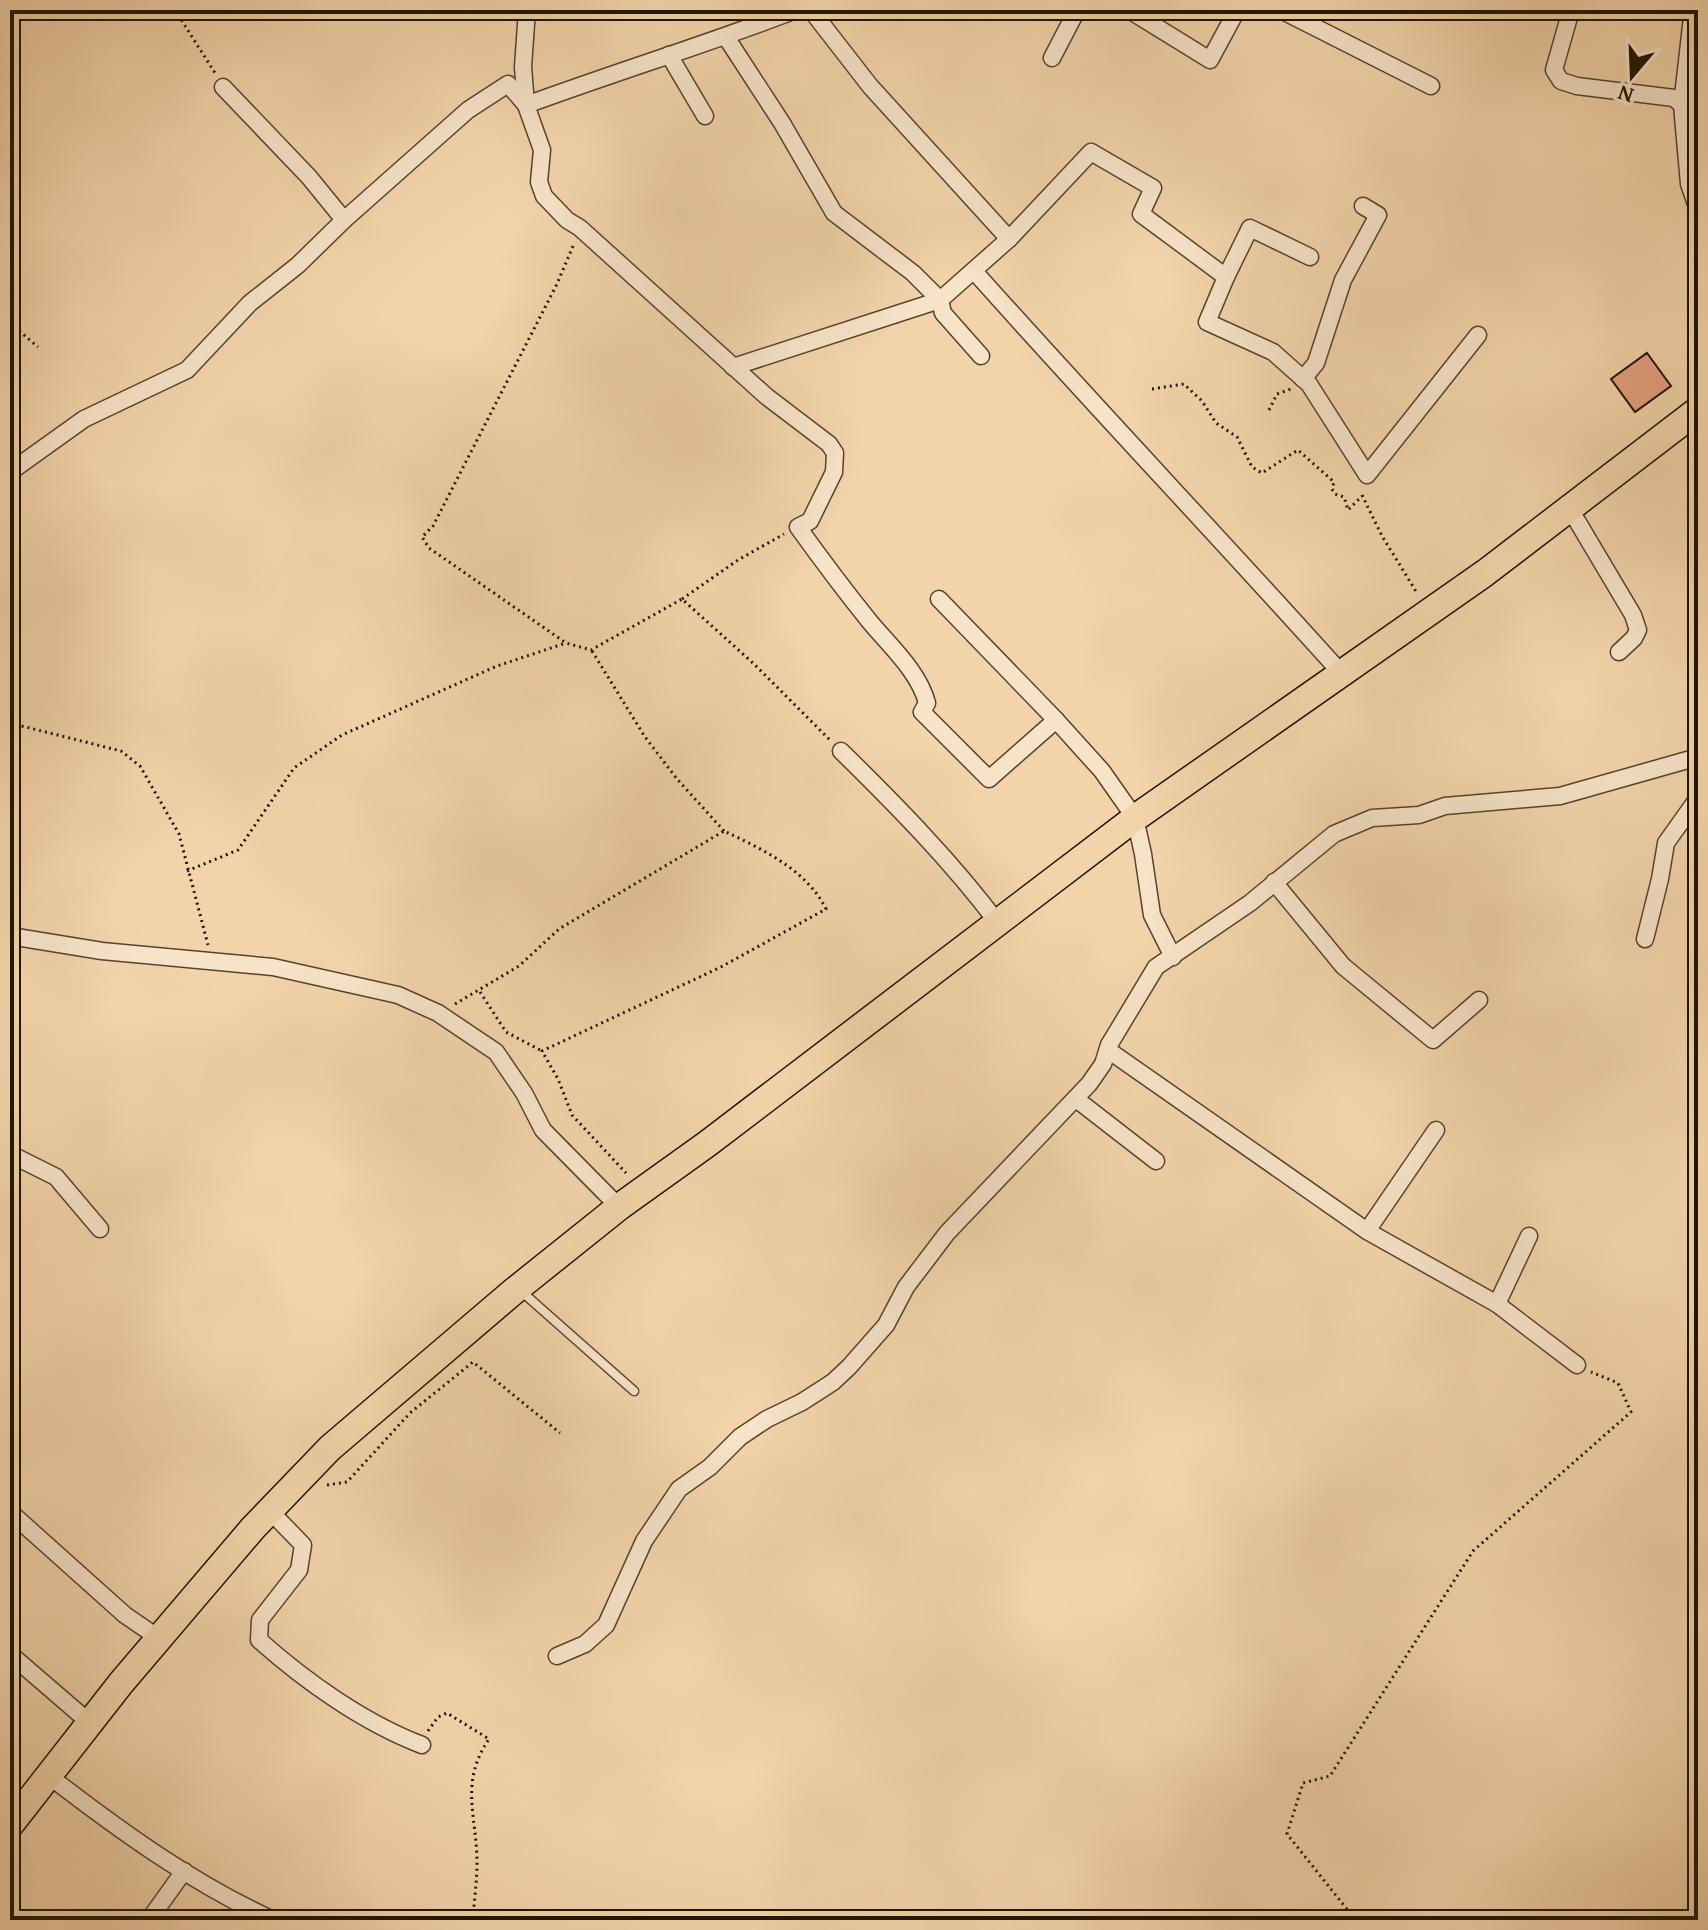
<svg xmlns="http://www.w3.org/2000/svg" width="1708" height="1930" viewBox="0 0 1708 1930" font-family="'Gentium Book Plus',serif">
	<rect width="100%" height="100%" fill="#f3d4aa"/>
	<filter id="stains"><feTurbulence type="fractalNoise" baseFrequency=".0025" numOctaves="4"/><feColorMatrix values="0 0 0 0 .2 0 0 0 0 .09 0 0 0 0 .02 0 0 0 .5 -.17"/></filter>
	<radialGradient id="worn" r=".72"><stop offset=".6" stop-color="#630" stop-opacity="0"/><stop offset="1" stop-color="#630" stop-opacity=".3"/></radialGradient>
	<path fill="#e4a17e" stroke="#201305" stroke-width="2" d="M1647,353L1671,386L1635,412L1611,379Z"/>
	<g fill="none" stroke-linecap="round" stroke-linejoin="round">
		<g stroke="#55432e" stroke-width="11">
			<path id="service" d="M521,1291L634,1391"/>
		</g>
		<g stroke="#55432e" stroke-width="19">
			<g id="minor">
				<path d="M527,10L523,67L526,105L542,150L539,182L544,196L567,220L580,228L766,396L829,444L835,453L834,472L810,521L798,527C821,559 845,591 870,622C890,646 919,672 927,703L922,712L989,779L1056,720"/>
				<path d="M811,10L870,86L1009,239"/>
				<path d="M1129,10L1210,60L1237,10"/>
				<path d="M1281,10L1431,86"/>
				<path d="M1571,10L1554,70L1561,81L1577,86L1674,98L1682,105L1689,184L1698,210"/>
				<path d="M726,37L782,123L834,213L913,273L940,300L943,313L981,356"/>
				<path d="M669,55L705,116"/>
				<path d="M1052,58L1077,10"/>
				<path d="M223,87L309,177L344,220"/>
				<path d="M526,105C616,72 707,44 796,10"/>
				<path d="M1682,105L1692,17L1690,10"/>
				<path d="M974,271C1095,407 1220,538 1342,674"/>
				<path d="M1226,277L1250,228L1310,257"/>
				<path d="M733,367L940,300L1009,239L1091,152L1153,188L1141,214L1226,277L1207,322L1273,352L1309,384L1367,475L1478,335"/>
				<path d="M1303,379L1316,363L1343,280L1378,215L1363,206"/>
				<path d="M10,472L84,419L187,370L250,303L298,265L344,220L468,110L508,84L526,105"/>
				<path d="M1570,509L1633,615L1638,630L1634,638L1619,652"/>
				<path d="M939,599L1056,720L1102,771L1135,818L1143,854L1152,915L1173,957"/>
				<path d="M841,751C896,805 951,861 997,922"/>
				<path d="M1274,882L1343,966L1433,1040L1479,1000"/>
				<path d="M10,936L102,951L273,967L398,995L438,1013L496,1052L524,1093L543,1130L619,1207"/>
				<path d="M1645,939L1660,879L1666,843L1698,798"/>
				<path d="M1108,1050L1367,1231L1497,1304L1577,1365"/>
				<path d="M1076,1099L1156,1161"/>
				<path d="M10,1154L56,1177L100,1229"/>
				<path d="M1367,1231L1436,1130"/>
				<path d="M1497,1304L1529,1236"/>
				<path d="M270,1511L303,1545L299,1570L260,1620L259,1640C305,1681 364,1723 422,1745"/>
				<path d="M10,1512L125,1615L160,1639"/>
				<path d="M10,1654L90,1723"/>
				<path d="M557,1656L585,1644L606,1625L644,1541L679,1489L710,1467L740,1437L767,1419L802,1402L833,1382L849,1367L886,1325L906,1287L947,1233L1089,1084L1103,1064L1109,1045L1156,967L1250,903L1334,834L1372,818L1419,815L1445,806L1560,796L1698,757"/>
				<path d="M49,1776C119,1830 192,1883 273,1920"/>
				<path d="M149,1920L184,1871"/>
			</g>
		</g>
		<g stroke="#201305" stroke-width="29">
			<path id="trunk" d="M10,1825L121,1683L253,1528L330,1448L514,1291L619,1207L707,1144L1135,818L1485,573L1698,410"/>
		</g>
		<g stroke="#201305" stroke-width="3" stroke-dasharray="2 4" stroke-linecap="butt">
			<path d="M175,10L215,73"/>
			<path d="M573,246L557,284L433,526L422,537L429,548L566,643L591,650L682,599L754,664L830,740"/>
			<path d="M10,323L38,347"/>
			<path d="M1152,389L1184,384L1202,401L1216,423L1237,437L1252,467L1262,473L1298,450L1334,482L1332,489L1335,494L1344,497L1348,510L1362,496"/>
			<path d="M1269,410L1277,394L1291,389"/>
			<path d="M1362,495L1382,536L1417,593"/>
			<path d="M682,599L738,560L784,534"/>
			<path d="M592,651L645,737L677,779L724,831"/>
			<path d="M10,723L121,751L140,766L179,834L208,945"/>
			<path d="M187,871L238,850L294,768L342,735L497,666L566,643"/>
			<path d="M480,992L506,1032L542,1051"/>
			<path d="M455,1004L519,966L559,929L724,831C762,849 807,870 826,909L721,967L542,1051L558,1079L572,1115L626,1173"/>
			<path d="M327,1485L347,1482L410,1413L473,1362L560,1433"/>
			<path d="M428,1731L438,1717L447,1713L489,1739C459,1783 477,1816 477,1863C477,1882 474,1901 473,1920"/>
			<path d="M1352,1920L1350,1913L1287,1834L1303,1783L1330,1776L1473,1551L1631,1412L1618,1383L1591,1372"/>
		</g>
		<use href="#service" stroke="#f7e3c8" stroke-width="8"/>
		<use href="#minor" stroke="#f7e3c8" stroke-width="16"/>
		<use href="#trunk" stroke="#f3d4aa" stroke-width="26"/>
	</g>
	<rect width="1708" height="1930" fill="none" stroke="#f3d4aa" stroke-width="40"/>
	<rect x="12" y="12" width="1684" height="1906" fill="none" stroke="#201305" stroke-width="4"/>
	<rect x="20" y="20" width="1668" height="1890" fill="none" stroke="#201305" stroke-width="2"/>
	<g transform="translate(1632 76) rotate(199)" stroke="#f7e3c8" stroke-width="6" paint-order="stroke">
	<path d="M0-6L14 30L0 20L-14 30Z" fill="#201305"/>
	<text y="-12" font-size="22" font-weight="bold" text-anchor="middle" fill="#201305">N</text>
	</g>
	<rect width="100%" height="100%" filter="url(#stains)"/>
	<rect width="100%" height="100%" fill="url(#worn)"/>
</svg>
